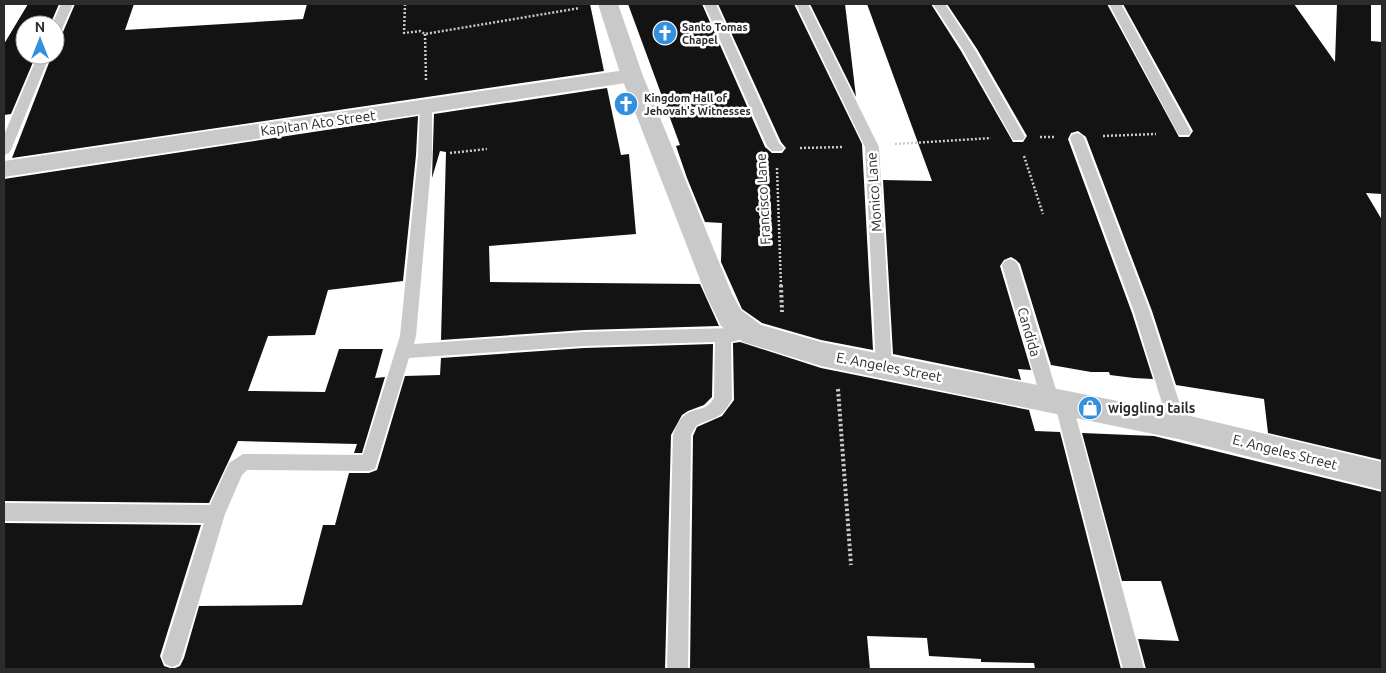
<svg xmlns="http://www.w3.org/2000/svg" width="1386" height="673" viewBox="0 0 1386 673" font-family="Ubuntu,sans-serif">
	<rect width="100%" height="100%" fill="#fff"/>
	<g fill="#131313">
		<path d="M28,4H59L50,25H25V55H36L11,114L4,115V44Z"/>
		<path d="M75,4H134L125,30L303,19L307,4H590L604,71L12,158L52,55H55V37L63,32Z"/>
		<path d="M628,4H702L765,147L772,153H782L786,148L781,142L718,4H794L862,144L873,350L821,340L762,323L742,309L721,262L722,223L705,222L687,178L676,146L680,145Z"/>
		<path d="M810,4H845L856,97Z"/>
		<path d="M867,4H931L961,51L1013,142H1023L1027,136L977,49L947,4H1107L1179,137H1189L1193,131L1123,4H1294L1335,62L1337,4H1371V41L1382,42V194L1366,193L1382,220V460L1268,433L1264,399L1176,385L1152,311L1086,137L1078,131L1071,133L1068,139L1132,313L1153,379L1134,378L1110,375L1109,372H1091L1051,365L1020,264L1016,260L1011,257L1004,260L1000,266L1031,370L1018,369L1021,380L893,354L883,180L932,181Z"/>
		<path d="M607,88L621,155L629,154L636,234L489,246L490,282L700,284L719,326L584,330L441,340L446,152L440,151L432,178L434,114Z"/>
		<path d="M418,116L416,155L403,281L328,290L315,335L268,336L248,391L325,392L339,349H383L375,378L385,377L362,453H354L357,444L238,441L209,503L4,501V179Z"/>
		<path d="M740,342L821,368L1029,410L1035,431L1060,432L1121,669H1035L1034,663L981,662V659L929,656L927,638L867,636L870,669H690L693,436L697,427L722,416L734,400L733,343Z"/>
		<path d="M713,344L712,397L704,405L688,411L682,415L671,435L665,669H4V523L201,525L160,656L164,666L173,669L180,666L184,658L199,606L302,605L323,525H335L349,473H369L377,470L405,376L440,375L441,358L584,348Z"/>
		<path d="M1082,433L1154,436L1382,492V669H1146L1138,639L1179,641L1161,581H1122Z"/>
	</g>
	<g fill="none" stroke-linecap="round" stroke-linejoin="round">
		<g stroke="#c9c9c9" stroke-width="2.5" stroke-dasharray="2 2" stroke-linecap="butt">
			<path d="M405,4L404,33L420,31L425,34L580,8"/>
			<path d="M425,34L426,80"/>
			<path d="M1103,136L1156,134"/>
			<path d="M1040,137H1054"/>
			<path d="M895,144L991,138"/>
			<path d="M800,148L844,147"/>
			<path d="M450,153L487,149"/>
			<path d="M1024,156L1043,214"/>
			<path d="M777,168L781,286"/>
		</g>
		<g stroke="#c9c9c9" stroke-width="4" stroke-dasharray="2.5 2.5" stroke-linecap="butt">
			<path d="M781,285L782,312"/>
			<path d="M838,389L851,565"/>
		</g>
		<g fill="#c9c9c9" fill-rule="evenodd">
			<path d="M61,4H73L61,31L55,35V25H52Z"/>
			<path d="M704,4H716L779,143L784,148L782,151H772L767,146Z"/>
			<path d="M796,4H808L879,147L892,366L890,371L884,373L878,371L876,366L865,147Z"/>
			<path d="M933,4H945L975,50L1025,137L1023,140H1013L963,50Z"/>
			<path d="M1109,4H1121L1191,132L1189,135H1179L1177,132Z"/>
			<path d="M38,55H50L11,150L9,153L4,155V135Z"/>
			<path d="M426,103L432,107V155L416,336L414,344L584,332L733,328L739,330L741,335L739,340L731,342L732,399C721,421 714,416 696,426L691,435L688,669H667L673,435C685,399 703,418 714,398L715,342L584,346L409,358L375,469L369,471L247,470L242,475L225,514L182,657L179,664L172,667L165,664L162,657L204,523L4,521V503L210,505L229,463L243,454L363,455L400,336L418,155L420,107Z"/>
			<path d="M1077,133L1082,135L1084,138L1150,312L1187,426L1184,432L1178,434L1172,432L1169,426L1134,312L1070,138L1072,135Z"/>
			<path d="M1010,259L1015,261L1018,265L1058,396L1063,394L1069,397L1072,402L1144,669H1123L1055,405L1050,406L1044,404L1041,399L1002,265L1005,261Z"/>
		</g>
		<path fill="#c9c9c9" fill-rule="evenodd" d="M632,69L639,71L643,76L639,81L4,177V161Z"/>
		<path fill="#c9c9c9" fill-rule="evenodd" d="M598,4H618L643,76L732,294L741,310L761,325L821,342L1178,413L1382,462V490L1178,439L821,366L743,342L721,326L706,295L621,76Z"/>
	</g>
	<defs>
		<g id="church-disc" transform="scale(1.25)"><circle r="9.5" fill="#3390de" stroke="#fff"/><path d="M-1.2-6h2.4v3.5h3.3v2.4h-3.3V6h-2.4V-.1h-3.3v-2.4h3.3Z" fill="#fff"/></g>
		<g id="shop-disc" transform="scale(1.25)"><circle r="9.5" fill="#3390de" stroke="#fff"/><path d="M-5-2.5h2.3a2.7 3.5 0 0 1 5.4 0H5L5.5 6h-11ZM-1.5-2.5h3a1.5 2.3 0 0 0-3 0Z" fill="#fff"/></g>
	</defs>
	<g fill-rule="evenodd">
		<use href="#church-disc" x="665" y="33"/>
		<use href="#church-disc" x="626" y="104"/>
		<use href="#shop-disc" x="1090" y="408"/>
	</g>
	<g text-anchor="middle" stroke-width="5" stroke-linejoin="round" paint-order="stroke">
		<g font-size="11" font-weight="bold" fill="#2c2c2c" stroke="#fff" text-anchor="start">
			<text x="682" y="31">Santo Tomas<tspan x="682" dy="13">Chapel</tspan></text>
			<text x="644" y="102">Kingdom Hall of<tspan x="644" dy="13">Jehovah's Witnesses</tspan></text>
		</g>
		<g font-size="14" fill="#2c2c2c" stroke="#fff">
			<text transform="translate(318 123) rotate(-8)" y="5">Kapitan Ato Street</text>
			<text transform="translate(874 192) rotate(-94)" y="5">Monico Lane</text>
			<text transform="translate(763 199) rotate(-93)" y="5">Francisco Lane</text>
			<text transform="translate(1029 332) rotate(74)" y="5">Candida</text>
			<text transform="translate(889 367) rotate(11)" y="5">E. Angeles Street</text>
			<text transform="translate(1285 452) rotate(14)" y="5">E. Angeles Street</text>
		</g>
		<g font-size="14" font-weight="bold" fill="#2c2c2c" stroke="#fff" text-anchor="start">
			<text x="1108" y="413">wiggling tails</text>
		</g>
	</g>
	<rect width="1386" height="673" fill="none" stroke="#2c2c2c" stroke-width="10"/>
	<g transform="translate(40 40)"><circle r="24" fill="#ffffff" stroke="#ababab"/>
	<path d="M0-4L9 19L0 12L-9 19Z" fill="#3390de"/>
	<text y="-8" font-size="14" font-weight="bold" text-anchor="middle" fill="#2c2c2c">N</text>
	</g>
</svg>
